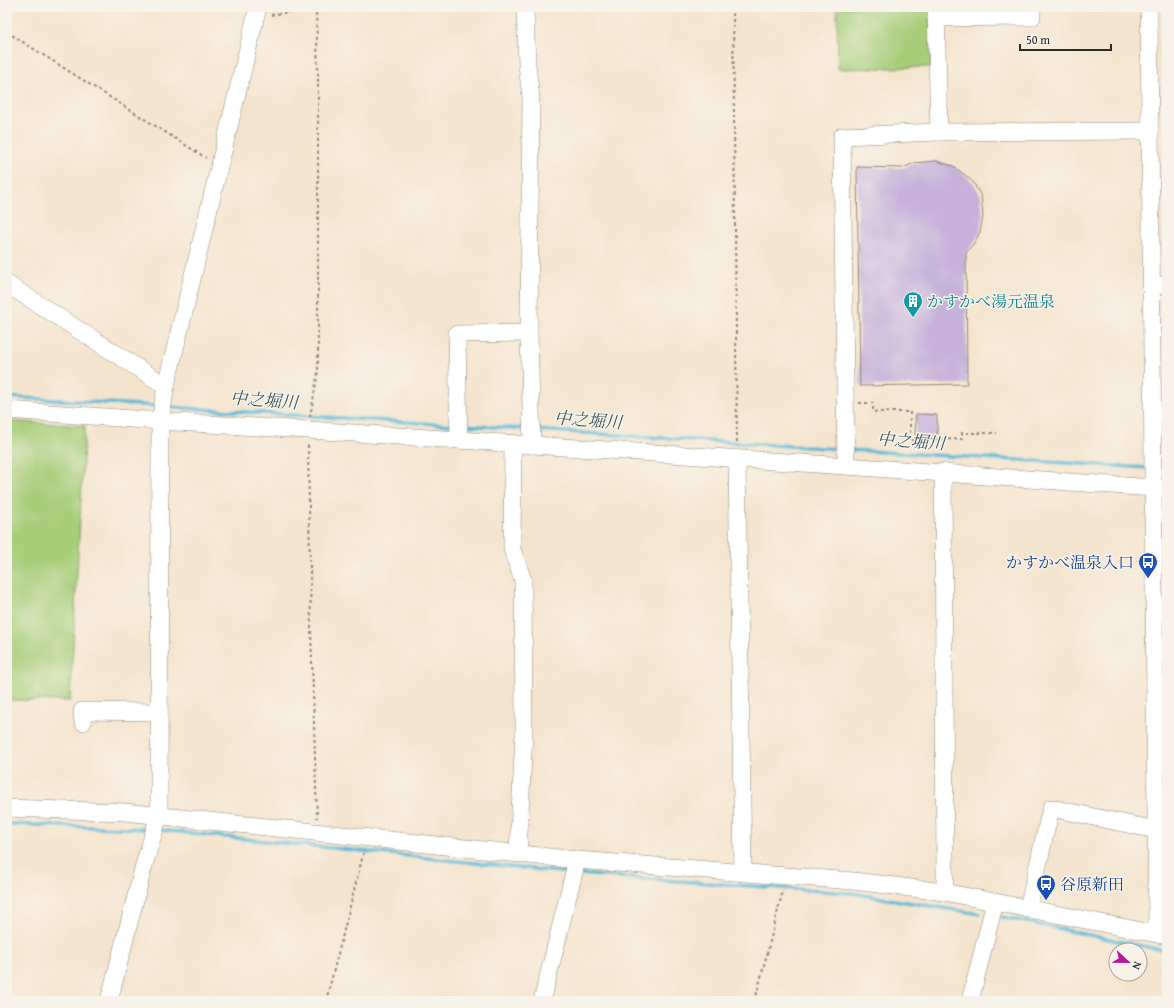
<svg xmlns="http://www.w3.org/2000/svg" width="1174" height="1008" viewBox="0 0 1174 1008" font-family="'Gentium Book Plus','Noto Serif JP',serif">
	<rect width="100%" height="100%" fill="#f7f3e8"/>
	<filter id="ink" filterUnits="userSpaceOnUse"><feTurbulence type="fractalNoise" baseFrequency=".025" numOctaves="2"/><feDisplacementMap in="SourceGraphic" scale="8" xChannelSelector="R" yChannelSelector="G"/><feConvolveMatrix kernelMatrix="1 2 1 2 8 2 1 2 1" color-interpolation-filters="sRGB"/></filter>
	<filter id="wash" filterUnits="userSpaceOnUse"><feTurbulence type="fractalNoise" baseFrequency=".012" numOctaves="4" result="noise"/><feDisplacementMap in="SourceGraphic" scale="16" xChannelSelector="R" yChannelSelector="G"/><feGaussianBlur stdDeviation="0.9" result="paint"/><feColorMatrix in="noise" values="0 0 0 0 0 0 0 0 0 0 0 0 0 0 0 0 0 1.4 0 .05"/><feComposite in="paint" operator="in"/></filter>
	<g filter="url(#wash)">
		<rect width="100%" height="100%" fill="#f5e4cd"/>
		<g fill="#a6cd78" stroke="#687c52">
			<path d="M837,7H930L931,67L838,69Z"/>
			<path d="M7,421L85,426L70,701L7,700Z"/>
		</g>
		<g fill="none" stroke-linecap="round" stroke-linejoin="round">
			<g stroke="#59bad7" stroke-width="3.5">
				<path d="M7,397L158,406"/>
				<path d="M168,407L453,425"/>
				<path d="M463,425L527,429"/>
				<path d="M535,430L841,449"/>
				<path d="M851,450L1148,468"/>
				<path d="M1158,469L1167,470"/>
				<path d="M7,824L150,829"/>
				<path d="M160,830L570,873"/>
				<path d="M578,874L851,893L980,914"/>
				<path d="M1002,917L1167,951"/>
			</g>
		</g>
		<g id="blocks">
			<g fill="#c5b1da">
				<path d="M936,161L953,166L965,175L973,182L981,196L983,216L980,232L974,243L966,253L967,384L860,386L857,167L903,168L914,163Z"/>
				<path d="M916,414L937,415V436L915,435Z"/>
			</g>
		</g>
	</g>
	<g filter="url(#ink)">
		<use href="#blocks" fill-opacity="0" stroke="#90887c" stroke-width="1"/>
		<g fill="none" stroke-linecap="round" stroke-linejoin="round">
			<g stroke="#90887c" stroke-width="18">
				<g id="minor">
					<path d="M525,7L527,65L531,98L529,333L532,445"/>
					<path d="M936,7L939,132"/>
					<path d="M1149,7L1157,934"/>
					<path d="M936,18L1032,17V7"/>
					<path d="M7,284L166,386"/>
					<path d="M1151,285H1167"/>
					<path d="M7,410L160,421L308,430L846,466L1167,489"/>
					<path d="M459,440L457,334L529,333"/>
					<path d="M513,443L512,549L523,580L524,734L518,853"/>
					<path d="M737,459L743,873"/>
					<path d="M846,466L842,136L939,132L1150,131"/>
					<path d="M943,472L945,881L944,892"/>
					<path d="M83,722L82,711L159,712"/>
					<path d="M7,808L125,812L577,860L853,881L944,892L1167,936"/>
					<path d="M1028,909L1051,808L1156,830"/>
					<path d="M109,1001L144,865L159,815L160,421L166,386L258,7"/>
					<path d="M542,1001L577,860"/>
					<path d="M970,1001L995,902"/>
				</g>
			</g>
			<g stroke="#90887c" stroke-width="2" stroke-dasharray="3 3" stroke-linecap="butt">
				<path d="M733,7L737,444"/>
				<path d="M271,15L315,8"/>
				<path d="M7,32L206,158"/>
				<path d="M859,403H873V412H910V440L962,439V433H997"/>
				<path d="M310,417L318,372V75L316,7"/>
				<path d="M308,445L311,629L317,818"/>
				<path d="M326,1001L364,851"/>
				<path d="M755,1001L783,890"/>
			</g>
			<use href="#minor" stroke="#fff" stroke-width="17"/>
		</g>
	</g>
	<defs>
		<g id="building-pin" transform="scale(1)"><path d="M0 17L-7.5 6A9.5 9.5 0 1 1 7.5 6Z" fill="#0f9aa8" stroke="#f7f3e8"/><path d="M-4-6H4V6H1V3H-1V6H-4ZM-2.5-4.3h1.7v1.8h-1.7ZM.8-4.3h1.7v1.8H.8ZM-2.5-1h1.7V.8h-1.7ZM.8-1h1.7V.8H.8Z" fill="#fff"/></g>
		<g id="bus-pin" transform="scale(1)"><path d="M0 17L-7.5 6A9.5 9.5 0 1 1 7.5 6Z" fill="#1a4fb4" stroke="#f7f3e8"/><path d="M-5-6H5V4H4V6H2V4H-2V6H-4V4H-5ZM-3.5-4V0h7V-4ZM-3.5 1.2v1.5H-2V1.2ZM2 1.2v1.5H3.5V1.2Z" fill="#fff"/></g>
	</defs>
	<g fill-rule="evenodd">
		<use href="#building-pin" x="913" y="301"/>
		<use href="#bus-pin" x="1148" y="562"/>
		<use href="#bus-pin" x="1046" y="884"/>
	</g>
	<g text-anchor="middle" stroke-width="3" stroke-linejoin="round" paint-order="stroke">
		<g font-size="16" fill="#0d838f" stroke="#f7f3e8" text-anchor="start">
			<text x="927" y="307">かすかべ湯元温泉</text>
		</g>
		<g font-size="16" fill="#164399" stroke="#f7f3e8" text-anchor="end">
			<text x="1134" y="568">かすかべ温泉入口</text>
			<text x="1060" y="890" text-anchor="start">谷原新田</text>
		</g>
		<g font-size="17" font-style="italic" fill="#39565f" stroke="#f7f3e8">
			<text transform="translate(264 400) rotate(4)" y="6">中之堀川</text>
			<text transform="translate(588 420) rotate(4)" y="6">中之堀川</text>
			<text transform="translate(911 441) rotate(4)" y="6">中之堀川</text>
		</g>
	</g>
	<rect width="1174" height="1008" fill="none" stroke="#f7f3e8" stroke-width="24"/>
	<g transform="translate(1128 962) rotate(112)"><circle r="19" fill="#f7f3e8" stroke="#a5a39c"/>
	<path d="M0-3L7 15L0 10L-7 15Z" fill="#b5179e"/>
	<text y="-6" font-size="11" font-weight="bold" text-anchor="middle" fill="#2b2b2b">N</text>
	</g>
	<path d="M1020 44v6h91v-6" fill="none" stroke="#2b2b2b" stroke-width="2"/>
	<text x="1026" y="44" font-size="12" fill="#2b2b2b" stroke="#f7f3e8" stroke-width="3" paint-order="stroke">50 m</text>
</svg>
